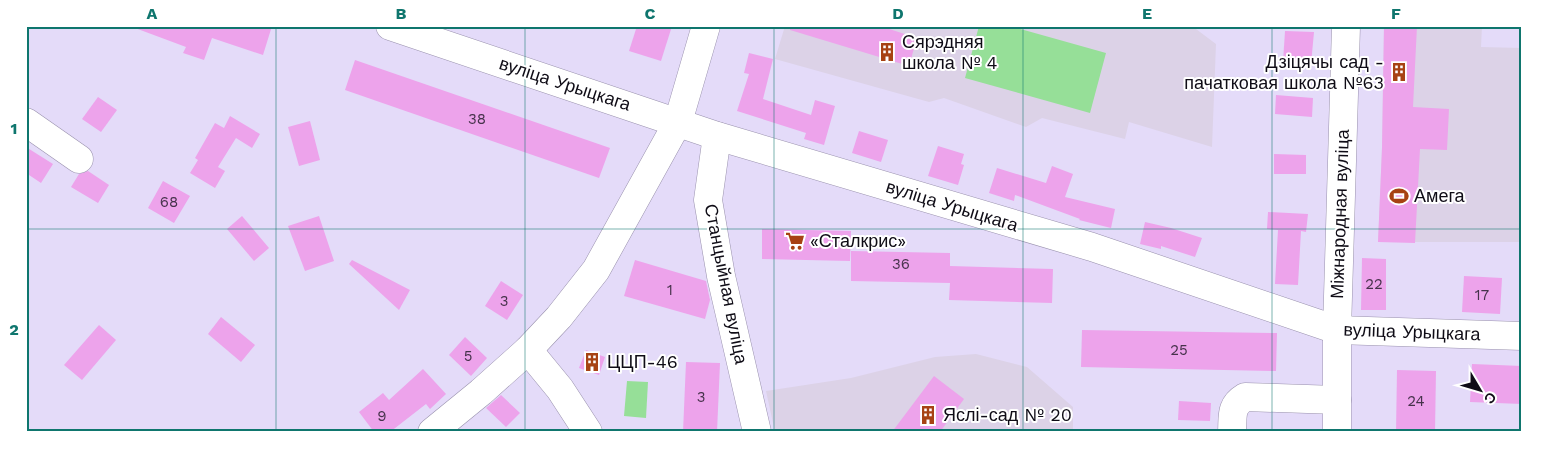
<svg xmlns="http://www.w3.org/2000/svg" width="1548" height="458" viewBox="0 0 1548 458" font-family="'Work Sans',sans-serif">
	<rect width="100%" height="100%" fill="#e4dbf9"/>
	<g fill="#dcd2e7">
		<path d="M785,26H1192L1216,44L1212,147L1129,122L1125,139L1042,118L1026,127L944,98L929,102L775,59Z"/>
		<path d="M1384,26H1482L1481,47L1522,48V242H1378L1382,148Z"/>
		<path d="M976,354L1027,367L1073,407V432H775L766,391L851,378L935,357Z"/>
	</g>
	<g fill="#96df98">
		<path d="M979,26H1010L1106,53L1090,113L965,78Z"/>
		<path d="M627,381L648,382L646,418L624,416Z"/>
	</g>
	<g fill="#eda3eb">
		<path d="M135,26H272L263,55L212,38L204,60L183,53L186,47L135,28Z"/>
		<path d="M637,26H672L661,61L629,51Z"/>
		<path d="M790,26H880L917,38L909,66L790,30Z"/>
		<path d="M1384,26H1417L1413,107L1449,109L1447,150L1420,149L1415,243L1378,242L1382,148Z"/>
		<path d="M1285,31L1314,32L1311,64L1283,62Z"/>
		<path d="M749,53L773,59L763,99L811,115L815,100L835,106L824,145L804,139L806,133L737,111L749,74L744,73Z"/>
		<path d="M355,60L610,148L599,178L345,90Z"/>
		<path d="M1276,95L1313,98L1312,117L1275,114Z"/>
		<path d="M98,97L117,110L101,132L82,119Z"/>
		<path d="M230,116L260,134L252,148L236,138L218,167L225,171L215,188L190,173L198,160L195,158L215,123L224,128Z"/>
		<path d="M310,121L320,160L299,166L288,127Z"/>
		<path d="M859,131L888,140L881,162L852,153Z"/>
		<path d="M938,146L964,154L961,164L964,165L958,185L928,176Z"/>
		<path d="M26,147L53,164L41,183L26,173Z"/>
		<path d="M1274,154L1306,155V174H1274Z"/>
		<path d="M1052,166L1073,174L1065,197L1115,209L1111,228L1079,220L1080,219L1015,195L1014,201L989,193L997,168L1046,183Z"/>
		<path d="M88,171L109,185L98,203L71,187L79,174Z"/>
		<path d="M163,181L190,196L174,223L148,208Z"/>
		<path d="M1268,212L1308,214L1306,232L1301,231L1298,285L1275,284L1278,230L1267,229Z"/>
		<path d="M242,216L269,248L254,261L227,229Z"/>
		<path d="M319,216L334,261L305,271L288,226Z"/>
		<path d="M1145,222L1171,228L1202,238L1195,257L1161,246V249L1140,244Z"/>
		<path d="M762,229L851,231L850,261L762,259Z"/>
		<path d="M851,251L950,253V266L1053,269L1052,303L949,300L950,283L851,281Z"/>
		<path d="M1362,258L1386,259V310H1361Z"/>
		<path d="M352,260L410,290L399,310L349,264Z"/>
		<path d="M635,260L706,281L710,300L705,319L624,296Z"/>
		<path d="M1464,276L1502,278L1500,314L1462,312Z"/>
		<path d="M501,281L523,295L507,320L485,306Z"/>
		<path d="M221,317L255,345L241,362L208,334Z"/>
		<path d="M99,325L116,340L82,380L64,365Z"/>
		<path d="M1082,330L1277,333L1276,371L1081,367Z"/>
		<path d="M465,337L487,358L471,376L449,355Z"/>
		<path d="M586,350L605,357L599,375L579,368Z"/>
		<path d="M686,362L720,363L717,432H683Z"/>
		<path d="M1472,364L1522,366V404L1470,402Z"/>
		<path d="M423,369L446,394L430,409L426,404L390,432H374L359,412L383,393L389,400Z"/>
		<path d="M1397,370L1436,371L1435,432H1396Z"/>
		<path d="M934,376L964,399L940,432H892Z"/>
		<path d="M501,395L520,413L506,427L486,408Z"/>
		<path d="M1179,401L1211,403L1210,421L1178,420Z"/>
	</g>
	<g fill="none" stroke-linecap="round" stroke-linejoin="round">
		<g stroke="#9991ad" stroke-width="29">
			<g id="minor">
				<path d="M390,26L717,136L1092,247L1337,330L1522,336"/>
				<path d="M26,122L79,159"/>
				<path d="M717,136L708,200L721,276L757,432"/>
				<path d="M528,350L560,389L588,432"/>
				<path d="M432,432L481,392L528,350L559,317L596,270L678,122L706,26"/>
				<path d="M1232,432C1233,416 1230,406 1245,397L1337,400"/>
				<path d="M1337,432V330L1346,26"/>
			</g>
		</g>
		<use href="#minor" stroke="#fff" stroke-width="28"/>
	</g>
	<path fill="none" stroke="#0f766e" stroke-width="1" stroke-opacity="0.55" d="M276,26V432M525,26V432M774,26V432M1023,26V432M1272,26V432M26,229H1522"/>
	<defs>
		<g id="building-bare" transform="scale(1.5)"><path d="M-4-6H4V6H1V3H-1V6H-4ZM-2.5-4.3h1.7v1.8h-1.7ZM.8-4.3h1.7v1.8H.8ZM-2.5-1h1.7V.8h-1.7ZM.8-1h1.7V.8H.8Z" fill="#a74213" stroke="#fff" stroke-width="2.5" paint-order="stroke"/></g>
		<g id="stadium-bare" transform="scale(1.5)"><path d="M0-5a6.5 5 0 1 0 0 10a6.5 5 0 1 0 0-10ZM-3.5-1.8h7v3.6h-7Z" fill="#a74213" stroke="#fff" stroke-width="2.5" paint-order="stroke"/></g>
		<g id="supermarket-bare" transform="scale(1.5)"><path d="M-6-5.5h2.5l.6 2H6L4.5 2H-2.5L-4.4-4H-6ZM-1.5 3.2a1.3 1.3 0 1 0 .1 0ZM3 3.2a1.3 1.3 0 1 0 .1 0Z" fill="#a74213" stroke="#fff" stroke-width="2.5" paint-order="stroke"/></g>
	</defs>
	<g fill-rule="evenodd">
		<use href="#building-bare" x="887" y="52"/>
		<use href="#building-bare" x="1399" y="72"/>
		<use href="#stadium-bare" x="1399" y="196"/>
		<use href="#supermarket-bare" x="795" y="241"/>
		<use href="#building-bare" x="592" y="362"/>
		<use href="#building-bare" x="928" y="415"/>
	</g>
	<g text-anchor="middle" stroke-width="4" stroke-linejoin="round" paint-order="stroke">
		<g font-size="15" fill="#46324b">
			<text x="477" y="124">38</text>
			<text x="169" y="207">68</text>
			<text x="901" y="269">36</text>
			<text x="1374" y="289">22</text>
			<text x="670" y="295">1</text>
			<text x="1482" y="300">17</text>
			<text x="504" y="306">3</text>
			<text x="1179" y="355">25</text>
			<text x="468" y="361">5</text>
			<text x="701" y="402">3</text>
			<text x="1416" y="406">24</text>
			<text x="382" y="421">9</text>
		</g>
		<g font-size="18" fill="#0f0c16" stroke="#fff" text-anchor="start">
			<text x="902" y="48">Сярэдняя<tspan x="902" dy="21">школа № 4</tspan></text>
			<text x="1384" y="68" text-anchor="end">Дзіцячы сад -<tspan x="1384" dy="21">пачатковая школа №63</tspan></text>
			<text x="1414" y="202">Амега</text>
			<text x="810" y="247">«Сталкрис»</text>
			<text x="607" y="368">ЦЦП-46</text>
			<text x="943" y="421">Яслі-сад № 20</text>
		</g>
		<g font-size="18" fill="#0f0c16" stroke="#fff">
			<text transform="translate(565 84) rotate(18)" y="6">вуліца Урыцкага</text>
			<text transform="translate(952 206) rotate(17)" y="6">вуліца Урыцкага</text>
			<text transform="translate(1340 214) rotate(-88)" y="6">Міжнародная вуліца</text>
			<text transform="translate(726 284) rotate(79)" y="6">Станцыйная вуліца</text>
			<text transform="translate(1412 332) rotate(2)" y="6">вуліца Урыцкага</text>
		</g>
	</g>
	<rect width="1548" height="458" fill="none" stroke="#ffffff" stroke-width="55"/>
	<g transform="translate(1480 390) rotate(128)" stroke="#ffffff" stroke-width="4" paint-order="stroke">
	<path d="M0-4L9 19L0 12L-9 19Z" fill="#0f0c16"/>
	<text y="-8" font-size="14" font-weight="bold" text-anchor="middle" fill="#0f0c16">С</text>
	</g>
	<rect x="28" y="28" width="1492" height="402" fill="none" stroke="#0f766e" stroke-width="2"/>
	<g font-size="16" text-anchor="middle" font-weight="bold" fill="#0f766e">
		<text x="152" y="19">A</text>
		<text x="401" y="19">B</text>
		<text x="650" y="19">C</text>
		<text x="898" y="19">D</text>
		<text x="1147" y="19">E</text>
		<text x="1396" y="19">F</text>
		<text x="14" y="134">1</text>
		<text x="14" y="335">2</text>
	</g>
</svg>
